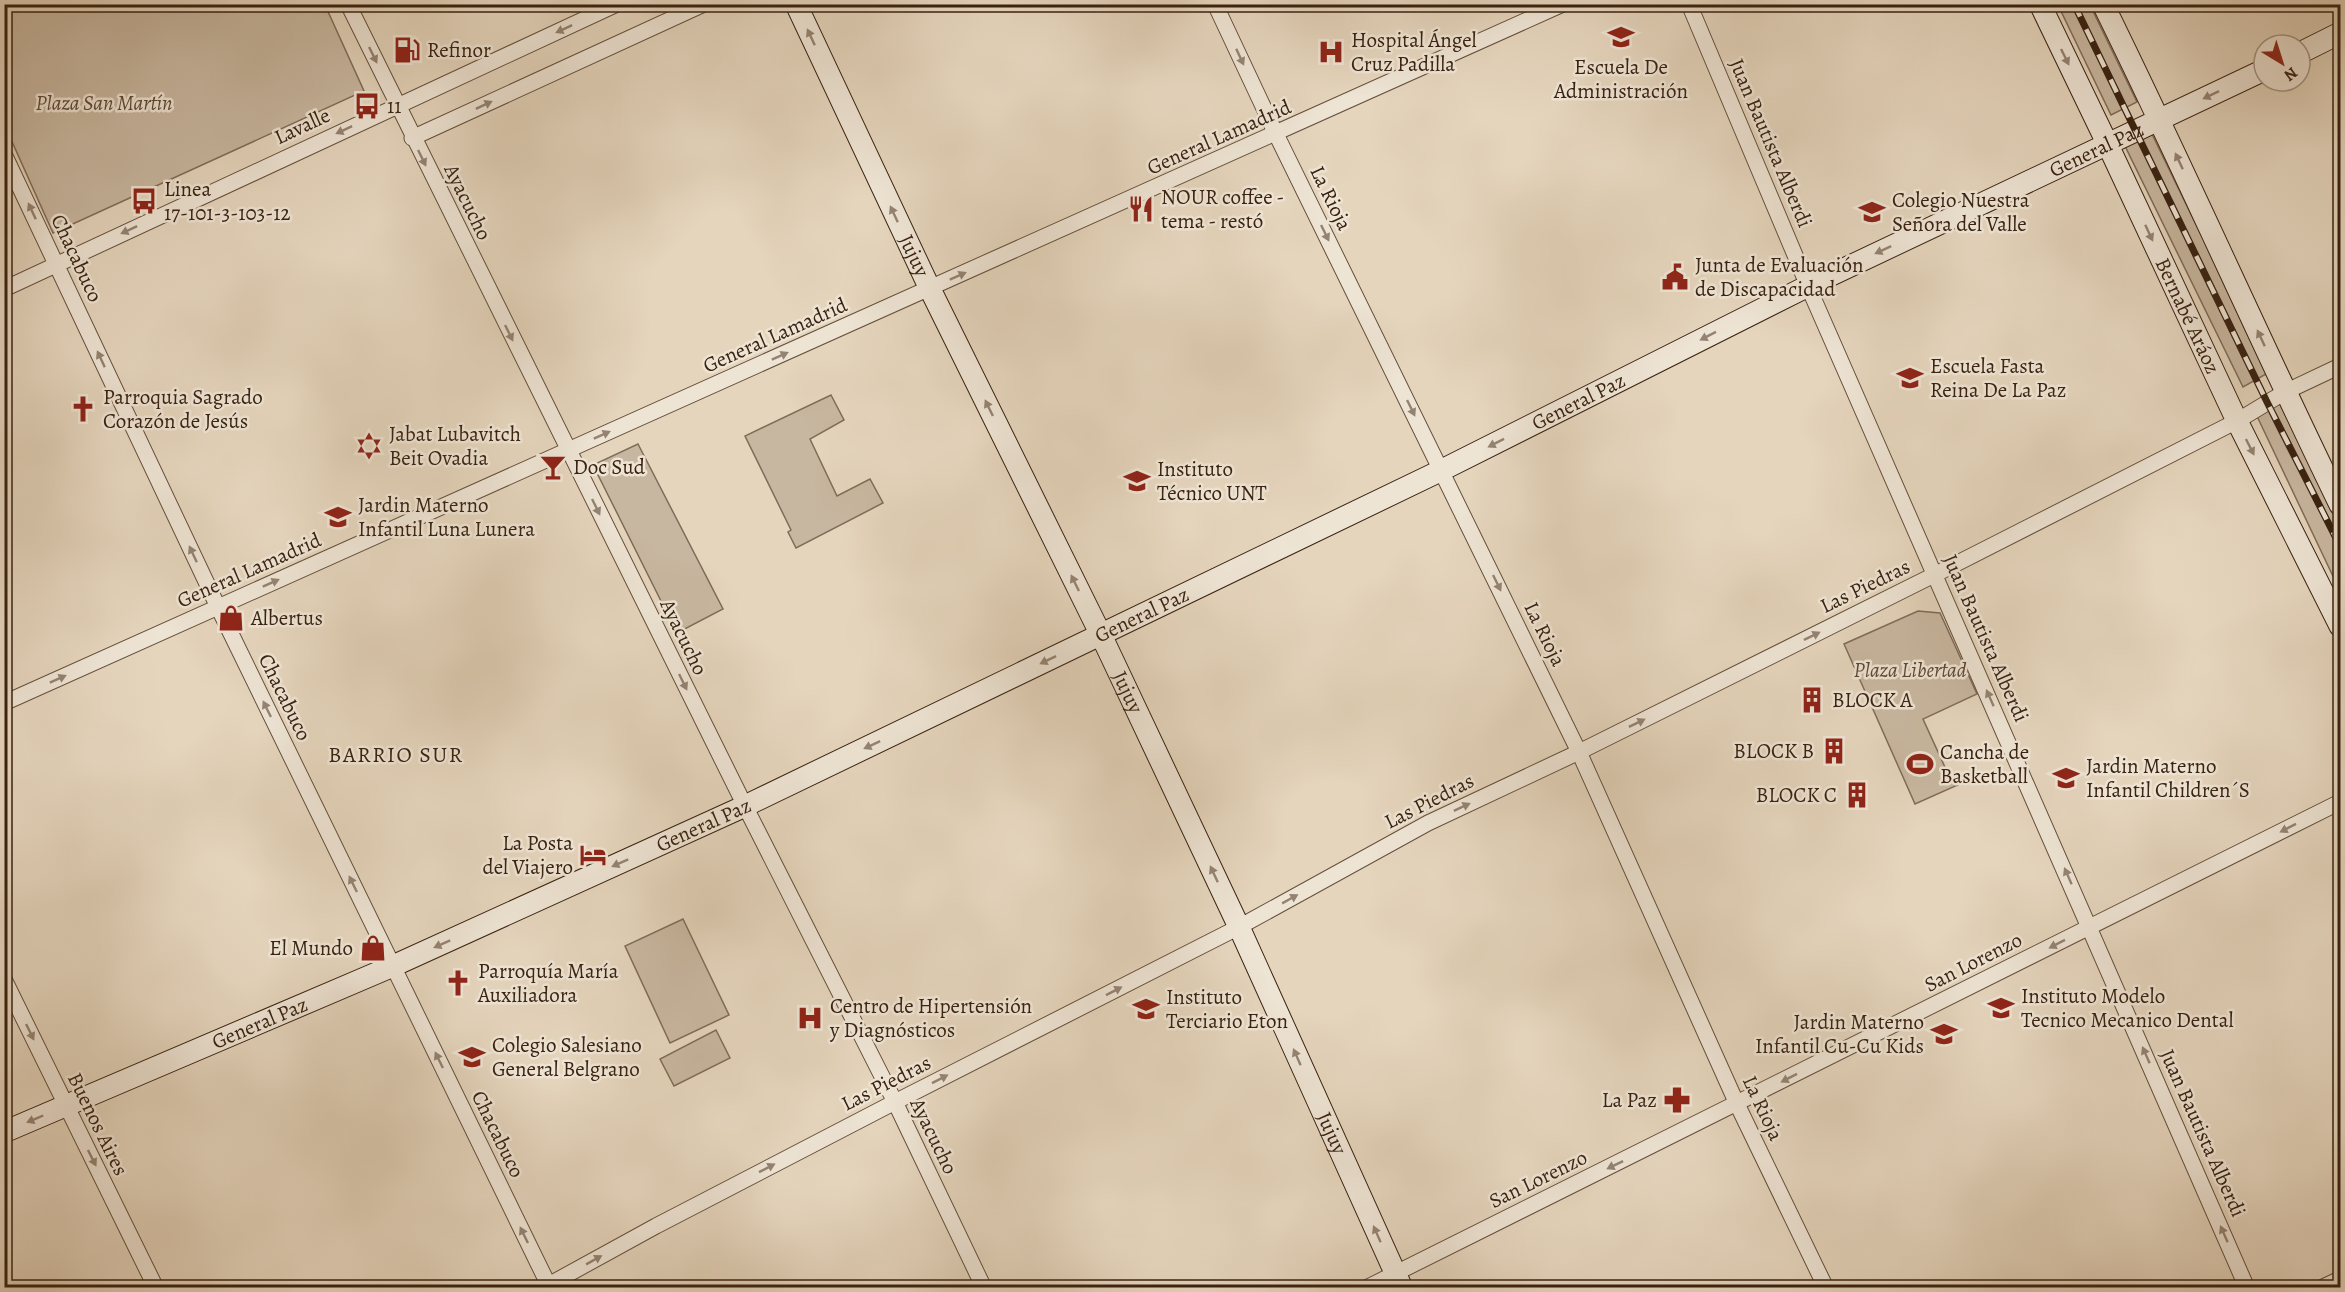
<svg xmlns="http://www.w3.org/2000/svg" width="2345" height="1292" viewBox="0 0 2345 1292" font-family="Alegreya,serif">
	<rect width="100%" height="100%" fill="#e5d5bd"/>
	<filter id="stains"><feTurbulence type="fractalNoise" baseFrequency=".00333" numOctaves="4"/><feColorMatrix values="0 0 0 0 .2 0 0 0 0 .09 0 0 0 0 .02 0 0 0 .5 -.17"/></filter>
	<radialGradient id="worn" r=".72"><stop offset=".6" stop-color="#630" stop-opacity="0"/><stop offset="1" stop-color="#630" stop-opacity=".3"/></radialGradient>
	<g fill="#c8b7a0" stroke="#806c58" stroke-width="1.5">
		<path d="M4,5H325L364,91L53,233L5,126Z"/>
		<path d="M2058,5H2090L2137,102L2111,115Z"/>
		<path d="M2150,130L2268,373L2243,387L2124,144Z"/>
		<path d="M831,395L844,420L810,439L837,496L870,479L883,503L796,548L788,532L791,530L745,436Z"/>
		<path d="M2281,402L2340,524V591L2255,412Z"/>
		<path d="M638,444L723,609L677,633L593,465Z"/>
		<path d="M1918,611L1940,613L1977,694L1923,719L1949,776L1955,774L1960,784L1915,804L1844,644Z"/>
		<path d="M683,919L729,1015L670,1043L625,946Z"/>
		<path d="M716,1030L730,1058L674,1086L660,1059Z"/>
	</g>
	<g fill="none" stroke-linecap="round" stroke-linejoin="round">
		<g stroke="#644f3c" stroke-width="17">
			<g id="street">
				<path d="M348,4L745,806L895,1102L984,1288"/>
				<path d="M1215,4L1276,134L1579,752L1737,1104L1826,1288"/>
				<path d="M1689,4L1808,286L2247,1288"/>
				<path d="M412,138L704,4"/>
				<path d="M4,154L218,607L550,1288"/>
				<path d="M4,289L617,4"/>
				<path d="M4,703L1563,4"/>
				<path d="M4,979L156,1288"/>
				<path d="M543,1288L656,1226L895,1102L1239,927L1428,823L1579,752L1936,574L2237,421L2285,392L2340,366"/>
				<path d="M1366,1288L2340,802"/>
				<path d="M2321,1288L2340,1279"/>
			</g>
		</g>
		<g stroke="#392211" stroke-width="23">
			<g id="secondary">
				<path id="s1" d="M796,4L930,289L1101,635L1239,927L1402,1288"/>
				<path id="s2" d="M2040,4L2107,143L2237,421L2340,626"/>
				<path d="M2103,4C2185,170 2259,339 2340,505"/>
				<path d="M2300,53L2340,33"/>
				<path id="s3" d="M4,1132L393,966L745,806L1442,470L1808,286L2264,70"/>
			</g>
		</g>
		<use href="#street" stroke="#eee4d4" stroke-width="15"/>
		<use href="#secondary" stroke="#eee4d4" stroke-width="21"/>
		<g stroke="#392211" stroke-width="7">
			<path id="rail" d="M2074,4L2267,402L2340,546"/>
		</g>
		<use href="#rail" stroke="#eee4d4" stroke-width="4.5" stroke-dasharray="14" stroke-linecap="butt"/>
	</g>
	<defs><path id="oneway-solid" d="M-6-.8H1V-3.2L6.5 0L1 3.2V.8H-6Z" transform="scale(1.5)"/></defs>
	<g fill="#948372">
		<use href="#oneway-solid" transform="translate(564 29) rotate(155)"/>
		<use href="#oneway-solid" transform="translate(811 37) rotate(-115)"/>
		<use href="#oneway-solid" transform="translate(373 55) rotate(64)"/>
		<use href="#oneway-solid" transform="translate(1240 57) rotate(65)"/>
		<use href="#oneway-solid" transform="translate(2065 57) rotate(64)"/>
		<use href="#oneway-solid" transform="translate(2211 95) rotate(154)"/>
		<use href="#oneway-solid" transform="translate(484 105) rotate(-25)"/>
		<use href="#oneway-solid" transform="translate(344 130) rotate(155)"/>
		<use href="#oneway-solid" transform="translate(422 158) rotate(64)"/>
		<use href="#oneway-solid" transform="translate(2179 161) rotate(-115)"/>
		<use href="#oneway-solid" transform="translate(32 211) rotate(-115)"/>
		<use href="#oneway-solid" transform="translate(894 214) rotate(-115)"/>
		<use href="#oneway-solid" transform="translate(129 230) rotate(155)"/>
		<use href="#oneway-solid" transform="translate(1325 233) rotate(64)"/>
		<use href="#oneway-solid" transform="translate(2149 233) rotate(65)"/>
		<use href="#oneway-solid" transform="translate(1883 250) rotate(155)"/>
		<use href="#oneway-solid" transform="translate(958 276) rotate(-24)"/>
		<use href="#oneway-solid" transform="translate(509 333) rotate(64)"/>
		<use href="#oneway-solid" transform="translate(1708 336) rotate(153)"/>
		<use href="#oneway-solid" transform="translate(2261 338) rotate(-115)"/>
		<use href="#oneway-solid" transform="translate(780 356) rotate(-24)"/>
		<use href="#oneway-solid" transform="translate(101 359) rotate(-115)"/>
		<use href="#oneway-solid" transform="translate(989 408) rotate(-116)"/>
		<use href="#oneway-solid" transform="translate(1411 408) rotate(64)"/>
		<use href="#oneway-solid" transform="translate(602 435) rotate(-24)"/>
		<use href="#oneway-solid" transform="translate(1496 443) rotate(153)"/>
		<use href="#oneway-solid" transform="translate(2250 447) rotate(63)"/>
		<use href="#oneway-solid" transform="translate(596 507) rotate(64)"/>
		<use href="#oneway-solid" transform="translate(193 554) rotate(-115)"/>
		<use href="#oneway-solid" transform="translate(271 583) rotate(-24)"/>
		<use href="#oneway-solid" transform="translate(1075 583) rotate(-116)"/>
		<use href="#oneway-solid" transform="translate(1497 583) rotate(64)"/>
		<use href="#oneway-solid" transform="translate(1812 636) rotate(-26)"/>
		<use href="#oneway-solid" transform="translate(1048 660) rotate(154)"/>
		<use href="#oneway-solid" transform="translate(58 679) rotate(-24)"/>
		<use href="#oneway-solid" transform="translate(683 682) rotate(64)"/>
		<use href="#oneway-solid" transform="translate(1990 698) rotate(-114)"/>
		<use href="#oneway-solid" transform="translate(267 709) rotate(-116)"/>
		<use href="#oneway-solid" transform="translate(1637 723) rotate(-26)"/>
		<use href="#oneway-solid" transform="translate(872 745) rotate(155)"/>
		<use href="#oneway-solid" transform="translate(1462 807) rotate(-25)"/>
		<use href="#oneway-solid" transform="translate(2288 828) rotate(153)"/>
		<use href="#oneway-solid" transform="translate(620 863) rotate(156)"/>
		<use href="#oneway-solid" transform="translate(1214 874) rotate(-115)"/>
		<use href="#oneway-solid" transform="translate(2068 876) rotate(-114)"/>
		<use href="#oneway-solid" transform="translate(353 884) rotate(-116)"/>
		<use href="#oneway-solid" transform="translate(1290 899) rotate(-29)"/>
		<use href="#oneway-solid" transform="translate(442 944) rotate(156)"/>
		<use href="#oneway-solid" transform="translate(2057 944) rotate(153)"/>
		<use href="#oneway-solid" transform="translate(1114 991) rotate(-27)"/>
		<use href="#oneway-solid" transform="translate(30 1032) rotate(64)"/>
		<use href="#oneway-solid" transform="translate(2146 1055) rotate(-114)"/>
		<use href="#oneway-solid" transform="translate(1297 1057) rotate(-114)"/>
		<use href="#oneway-solid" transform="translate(439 1060) rotate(-116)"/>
		<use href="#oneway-solid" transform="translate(1789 1078) rotate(153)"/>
		<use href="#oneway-solid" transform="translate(940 1079) rotate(-27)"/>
		<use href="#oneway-solid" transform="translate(35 1119) rotate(157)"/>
		<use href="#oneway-solid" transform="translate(92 1158) rotate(63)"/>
		<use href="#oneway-solid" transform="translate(1615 1165) rotate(154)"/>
		<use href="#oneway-solid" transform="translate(767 1168) rotate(-27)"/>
		<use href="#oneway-solid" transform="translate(1377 1234) rotate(-114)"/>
		<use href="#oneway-solid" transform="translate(2224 1234) rotate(-114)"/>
		<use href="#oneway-solid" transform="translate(524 1235) rotate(-116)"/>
		<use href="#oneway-solid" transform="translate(594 1260) rotate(-29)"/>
	</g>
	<defs>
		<g id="school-bare" transform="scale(2.07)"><path d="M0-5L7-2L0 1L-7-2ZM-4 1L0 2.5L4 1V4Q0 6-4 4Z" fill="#8f2418" stroke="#eee4d4" stroke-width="2.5" paint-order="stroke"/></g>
		<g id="fuel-bare" transform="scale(2.07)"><path d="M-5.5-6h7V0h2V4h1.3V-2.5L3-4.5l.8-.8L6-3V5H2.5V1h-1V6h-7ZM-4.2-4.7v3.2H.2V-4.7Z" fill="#8f2418" stroke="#eee4d4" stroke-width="2.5" paint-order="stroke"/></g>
		<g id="hospital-bare" transform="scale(2.07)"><path d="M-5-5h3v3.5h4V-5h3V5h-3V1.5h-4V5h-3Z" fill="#8f2418" stroke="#eee4d4" stroke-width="2.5" paint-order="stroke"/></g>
		<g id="bus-bare" transform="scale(2.07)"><path d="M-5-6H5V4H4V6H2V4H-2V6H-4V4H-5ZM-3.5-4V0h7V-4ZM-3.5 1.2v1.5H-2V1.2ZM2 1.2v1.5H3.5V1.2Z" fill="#8f2418" stroke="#eee4d4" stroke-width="2.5" paint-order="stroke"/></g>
		<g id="restaurant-bare" transform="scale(2.07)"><path d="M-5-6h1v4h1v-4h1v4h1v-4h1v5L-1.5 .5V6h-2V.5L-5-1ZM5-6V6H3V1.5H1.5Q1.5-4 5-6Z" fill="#8f2418" stroke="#eee4d4" stroke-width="2.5" paint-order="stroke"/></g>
		<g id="civic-bare" transform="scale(2.07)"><path d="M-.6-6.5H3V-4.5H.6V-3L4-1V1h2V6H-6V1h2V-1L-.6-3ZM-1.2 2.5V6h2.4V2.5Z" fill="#8f2418" stroke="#eee4d4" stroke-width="2.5" paint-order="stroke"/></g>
		<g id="church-bare" transform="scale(2.07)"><path d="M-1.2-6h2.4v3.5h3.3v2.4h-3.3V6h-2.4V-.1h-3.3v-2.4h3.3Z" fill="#8f2418" stroke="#eee4d4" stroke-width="2.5" paint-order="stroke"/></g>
		<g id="synagogue-bare" transform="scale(2.07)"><path d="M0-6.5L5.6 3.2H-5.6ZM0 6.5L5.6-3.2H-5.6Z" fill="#8f2418" stroke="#eee4d4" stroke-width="2.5" paint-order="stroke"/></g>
		<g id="bar-bare" transform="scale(2.07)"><path d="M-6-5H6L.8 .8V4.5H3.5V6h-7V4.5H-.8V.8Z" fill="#8f2418" stroke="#eee4d4" stroke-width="2.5" paint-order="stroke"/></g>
		<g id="university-bare" transform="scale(2.07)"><path d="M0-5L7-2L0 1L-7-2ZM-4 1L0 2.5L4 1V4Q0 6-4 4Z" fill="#8f2418" stroke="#eee4d4" stroke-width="2.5" paint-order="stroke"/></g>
		<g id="shop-bare" transform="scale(2.07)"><path d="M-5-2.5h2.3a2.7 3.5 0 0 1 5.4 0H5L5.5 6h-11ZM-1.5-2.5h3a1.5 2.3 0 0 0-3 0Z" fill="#8f2418" stroke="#eee4d4" stroke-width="2.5" paint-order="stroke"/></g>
		<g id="building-bare" transform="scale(2.07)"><path d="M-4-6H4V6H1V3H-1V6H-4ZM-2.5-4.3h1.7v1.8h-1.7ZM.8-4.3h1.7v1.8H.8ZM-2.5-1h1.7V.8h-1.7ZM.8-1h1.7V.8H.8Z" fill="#8f2418" stroke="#eee4d4" stroke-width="2.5" paint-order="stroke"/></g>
		<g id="stadium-bare" transform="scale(2.07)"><path d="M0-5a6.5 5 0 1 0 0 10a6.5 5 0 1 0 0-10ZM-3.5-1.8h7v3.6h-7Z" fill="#8f2418" stroke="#eee4d4" stroke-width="2.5" paint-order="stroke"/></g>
		<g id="hotel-bare" transform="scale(2.07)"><path d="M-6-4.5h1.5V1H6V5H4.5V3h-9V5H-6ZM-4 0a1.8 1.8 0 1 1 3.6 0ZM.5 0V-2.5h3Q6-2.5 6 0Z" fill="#8f2418" stroke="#eee4d4" stroke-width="2.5" paint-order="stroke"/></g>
		<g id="pharmacy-bare" transform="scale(2.07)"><path d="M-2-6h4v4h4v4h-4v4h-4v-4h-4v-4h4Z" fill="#8f2418" stroke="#eee4d4" stroke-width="2.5" paint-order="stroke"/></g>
	</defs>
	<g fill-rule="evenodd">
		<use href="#school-bare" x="1621" y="37"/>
		<use href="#fuel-bare" x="407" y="50"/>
		<use href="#hospital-bare" x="1331" y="52"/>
		<use href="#bus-bare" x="367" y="106"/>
		<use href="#bus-bare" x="144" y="201"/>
		<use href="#restaurant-bare" x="1141" y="209"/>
		<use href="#school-bare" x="1872" y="212"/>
		<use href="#civic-bare" x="1675" y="277"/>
		<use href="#school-bare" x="1910" y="378"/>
		<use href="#church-bare" x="83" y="409"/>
		<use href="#synagogue-bare" x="369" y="446"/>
		<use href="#bar-bare" x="553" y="467"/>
		<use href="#university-bare" x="1137" y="481"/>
		<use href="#school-bare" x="338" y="517"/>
		<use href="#shop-bare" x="231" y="618"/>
		<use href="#building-bare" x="1812" y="700"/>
		<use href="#building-bare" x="1834" y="751"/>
		<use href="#stadium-bare" x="1920" y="764"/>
		<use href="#school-bare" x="2066" y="778"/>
		<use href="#building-bare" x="1857" y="795"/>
		<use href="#hotel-bare" x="593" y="855"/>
		<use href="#shop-bare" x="373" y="948"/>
		<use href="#church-bare" x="458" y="983"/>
		<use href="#university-bare" x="2001" y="1008"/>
		<use href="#university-bare" x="1146" y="1009"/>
		<use href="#hospital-bare" x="810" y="1018"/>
		<use href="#school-bare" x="1944" y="1034"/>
		<use href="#school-bare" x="472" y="1057"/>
		<use href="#pharmacy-bare" x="1677" y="1100"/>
	</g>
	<g text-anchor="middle" stroke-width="5" stroke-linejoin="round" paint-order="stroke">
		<g font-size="21" fill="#392211" stroke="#eee4d4" text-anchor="start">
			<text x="1351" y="47">Hospital Ángel<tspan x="1351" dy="24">Cruz Padilla</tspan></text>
			<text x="427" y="57">Refinor</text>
			<text x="1621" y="74" text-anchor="middle">Escuela De<tspan x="1621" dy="24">Administración</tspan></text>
			<text x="387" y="113">11</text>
			<text x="164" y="196">Linea<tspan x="164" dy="24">17-101-3-103-12</tspan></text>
			<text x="1161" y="204">NOUR coffee -<tspan x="1161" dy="24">tema - restó</tspan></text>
			<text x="1892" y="207">Colegio Nuestra<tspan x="1892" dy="24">Señora del Valle</tspan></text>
			<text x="1695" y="272">Junta de Evaluación<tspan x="1695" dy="24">de Discapacidad</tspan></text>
			<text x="1930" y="373">Escuela Fasta<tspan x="1930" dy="24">Reina De La Paz</tspan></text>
			<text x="103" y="404">Parroquia Sagrado<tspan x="103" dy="24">Corazón de Jesús</tspan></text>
			<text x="389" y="441">Jabat Lubavitch<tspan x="389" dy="24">Beit Ovadia</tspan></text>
			<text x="573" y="474">Doc Sud</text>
			<text x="1157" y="476">Instituto<tspan x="1157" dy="24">Técnico UNT</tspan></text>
			<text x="358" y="512">Jardin Materno<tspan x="358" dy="24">Infantil Luna Lunera</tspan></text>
			<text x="251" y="625">Albertus</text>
			<text x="1832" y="707">BLOCK A</text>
			<text x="1814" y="758" text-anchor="end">BLOCK B</text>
			<text x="1940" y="759">Cancha de<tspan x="1940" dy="24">Basketball</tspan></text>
			<text x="2086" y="773">Jardin Materno<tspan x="2086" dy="24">Infantil Children´S</tspan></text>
			<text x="1837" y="802" text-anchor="end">BLOCK C</text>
			<text x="573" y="850" text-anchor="end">La Posta<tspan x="573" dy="24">del Viajero</tspan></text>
			<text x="353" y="955" text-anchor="end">El Mundo</text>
			<text x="478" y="978">Parroquía María<tspan x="478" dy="24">Auxiliadora</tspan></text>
			<text x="2021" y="1003">Instituto Modelo<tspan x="2021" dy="24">Tecnico Mecanico Dental</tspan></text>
			<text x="1166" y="1004">Instituto<tspan x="1166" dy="24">Terciario Eton</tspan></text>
			<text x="830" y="1013">Centro de Hipertensión<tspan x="830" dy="24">y Diagnósticos</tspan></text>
			<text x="1924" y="1029" text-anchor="end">Jardin Materno<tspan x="1924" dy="24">Infantil Cu-Cu Kids</tspan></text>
			<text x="492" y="1052">Colegio Salesiano<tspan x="492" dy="24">General Belgrano</tspan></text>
			<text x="1657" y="1107" text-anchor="end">La Paz</text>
		</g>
		<g font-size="21" font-style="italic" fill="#5d4735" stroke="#eee4d4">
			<text x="104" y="110">Plaza San Martín</text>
			<text x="1910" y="677">Plaza Libertad</text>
		</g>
		<g font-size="21" fill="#392211" stroke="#eee4d4">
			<text transform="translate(302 126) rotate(-25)" y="7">Lavalle</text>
			<text transform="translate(1219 137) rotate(-24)" y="7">General Lamadrid</text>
			<text transform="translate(1771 143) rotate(67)" y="7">Juan Bautista Alberdi</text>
			<text dy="7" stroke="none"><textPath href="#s3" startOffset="2312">General Paz</textPath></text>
			<text transform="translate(1331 198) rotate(64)" y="7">La Rioja</text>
			<text transform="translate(468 202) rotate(64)" y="7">Ayacucho</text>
			<text dy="7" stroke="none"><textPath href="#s1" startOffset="278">Jujuy</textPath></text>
			<text transform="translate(77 258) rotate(65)" y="7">Chacabuco</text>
			<text dy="7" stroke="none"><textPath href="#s2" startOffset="345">Bernabé Aráoz</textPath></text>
			<text transform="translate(775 335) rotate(-24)" y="7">General Lamadrid</text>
			<text dy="7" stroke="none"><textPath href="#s3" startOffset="1736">General Paz</textPath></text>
			<text transform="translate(249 570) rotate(-24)" y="7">General Lamadrid</text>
			<text transform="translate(1865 586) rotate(-26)" y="7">Las Piedras</text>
			<text dy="7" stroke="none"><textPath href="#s3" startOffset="1250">General Paz</textPath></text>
			<text transform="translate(1545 634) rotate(64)" y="7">La Rioja</text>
			<text transform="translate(684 637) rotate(64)" y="7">Ayacucho</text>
			<text transform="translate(1986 638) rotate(66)" y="7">Juan Bautista Alberdi</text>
			<text dy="7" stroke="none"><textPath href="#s1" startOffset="764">Jujuy</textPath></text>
			<text transform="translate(285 697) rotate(64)" y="7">Chacabuco</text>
			<text transform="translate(1429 801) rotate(-27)" y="7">Las Piedras</text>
			<text dy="7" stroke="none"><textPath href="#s3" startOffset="764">General Paz</textPath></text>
			<text transform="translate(1973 962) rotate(-27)" y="7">San Lorenzo</text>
			<text dy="7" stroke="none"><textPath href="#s3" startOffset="278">General Paz</textPath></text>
			<text transform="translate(886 1083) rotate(-27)" y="7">Las Piedras</text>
			<text transform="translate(1763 1108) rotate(65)" y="7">La Rioja</text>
			<text transform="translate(98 1124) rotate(64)" y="7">Buenos Aires</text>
			<text dy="7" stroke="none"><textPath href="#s1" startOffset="1250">Jujuy</textPath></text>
			<text transform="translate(2203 1133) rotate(66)" y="7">Juan Bautista Alberdi</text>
			<text transform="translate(498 1134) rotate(64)" y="7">Chacabuco</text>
			<text transform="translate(934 1136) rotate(64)" y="7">Ayacucho</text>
			<text transform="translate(1538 1179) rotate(-26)" y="7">San Lorenzo</text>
		</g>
		<g font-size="22" letter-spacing="1.5" fill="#392211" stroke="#eee4d4">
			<text x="396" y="762">BARRIO SUR</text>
		</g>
	</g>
	<rect width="2345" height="1292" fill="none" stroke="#e5d5bd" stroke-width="24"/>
	<rect x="6" y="6" width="2333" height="1280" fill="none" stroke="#392211" stroke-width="3"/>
	<rect x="12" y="12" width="2321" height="1268" fill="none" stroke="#392211" stroke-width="1.5"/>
	<g transform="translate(2282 63) rotate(142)"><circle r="28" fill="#eee4d4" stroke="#a69686" stroke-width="1.5"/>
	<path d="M0-4.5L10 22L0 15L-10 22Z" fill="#8f2418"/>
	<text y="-9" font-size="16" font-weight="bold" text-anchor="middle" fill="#392211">N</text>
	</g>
	<rect width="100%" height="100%" filter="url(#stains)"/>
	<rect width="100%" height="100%" fill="url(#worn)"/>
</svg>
